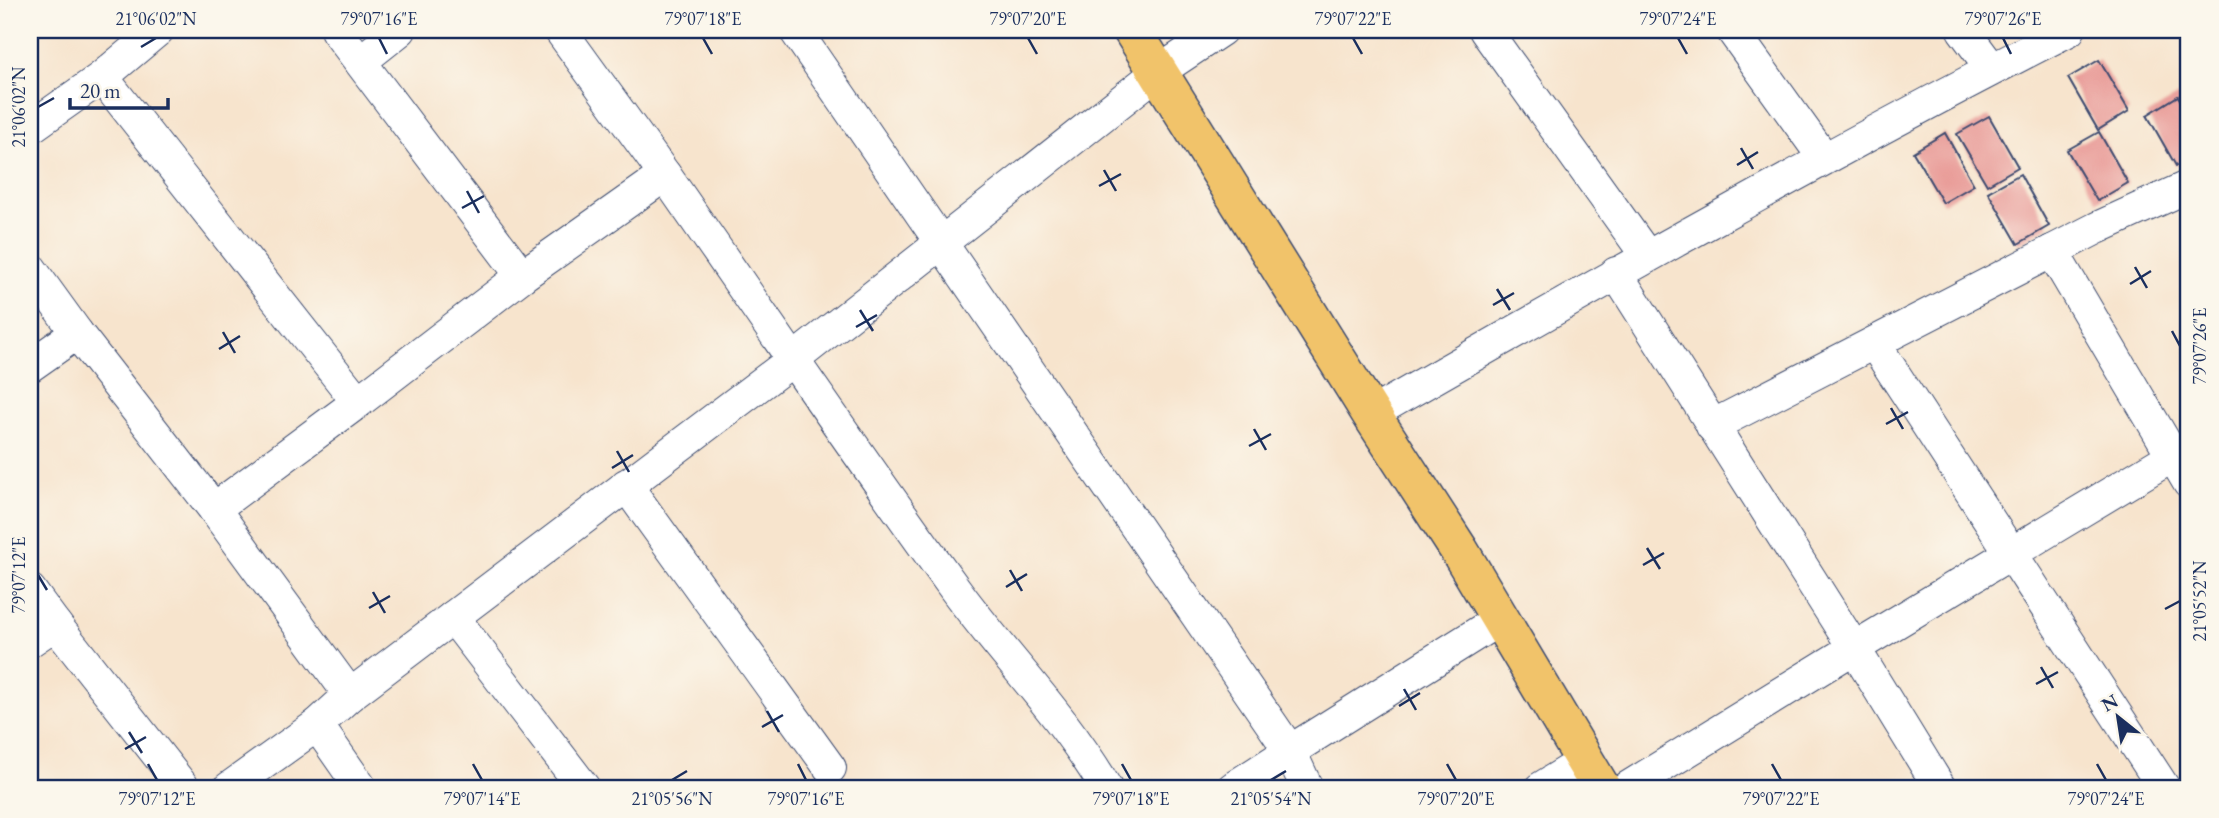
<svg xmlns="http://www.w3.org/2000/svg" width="2219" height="818" viewBox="0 0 2219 818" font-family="'EB Garamond',serif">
	<rect width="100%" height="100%" fill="#fbf7ec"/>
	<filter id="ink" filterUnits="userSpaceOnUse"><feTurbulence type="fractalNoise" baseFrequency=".0143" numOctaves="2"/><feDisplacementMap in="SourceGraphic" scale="14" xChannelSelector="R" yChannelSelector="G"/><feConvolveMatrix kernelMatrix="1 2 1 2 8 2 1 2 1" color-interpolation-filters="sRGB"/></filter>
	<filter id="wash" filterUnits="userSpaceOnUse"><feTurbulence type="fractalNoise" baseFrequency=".00686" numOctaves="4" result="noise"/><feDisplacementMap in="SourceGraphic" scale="28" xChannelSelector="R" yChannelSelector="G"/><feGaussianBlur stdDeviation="1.57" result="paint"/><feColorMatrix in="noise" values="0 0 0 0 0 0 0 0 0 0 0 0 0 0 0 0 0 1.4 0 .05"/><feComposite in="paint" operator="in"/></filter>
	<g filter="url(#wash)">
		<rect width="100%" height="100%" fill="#f7e4cd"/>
		<g id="blocks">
			<g fill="#e89894">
				<path d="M2099,60L2129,111L2098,130L2068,78Z"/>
				<path d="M2178,96L2189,115V159L2176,166L2147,115Z"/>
				<path d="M1989,116L2018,167L1987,185L1957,134Z"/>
				<path d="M2099,132L2128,183L2097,201L2067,150Z"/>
				<path d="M1945,133L1974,185L1943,203L1913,152Z"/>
				<path d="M2020,174L2049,226L2018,244L1988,192Z"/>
			</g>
		</g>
	</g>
	<g filter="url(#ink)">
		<use href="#blocks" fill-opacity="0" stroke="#3c4a6f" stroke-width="2"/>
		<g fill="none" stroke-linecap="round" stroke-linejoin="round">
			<g stroke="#3c4a6f" stroke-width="34">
				<g id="minor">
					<path d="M336,30L522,276"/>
					<path d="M795,30L1290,751L1500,619"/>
					<path d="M1485,30L1647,256"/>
					<path d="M1732,30L1824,158"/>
					<path d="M1963,30L1992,69"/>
					<path d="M361,61L400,30"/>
					<path d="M102,77L358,402L214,509"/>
					<path d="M30,128L102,77L158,30"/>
					<path d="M665,175C761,313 856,453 955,589C1004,656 1064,716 1106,788"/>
					<path d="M2052,251L2189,483"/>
					<path d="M30,268L77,333L30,366"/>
					<path d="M1616,273L1854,648L1940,788"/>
					<path d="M77,333L214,509L350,695L794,359L1158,72L1221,30"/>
					<path d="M1874,343L2164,788"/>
					<path d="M358,402L522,276L665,175L560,30"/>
					<path d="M1371,414C1601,282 1832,151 2069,30"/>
					<path d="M1712,426L2097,228L2189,186"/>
					<path d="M626,485L830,768"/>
					<path d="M30,590L55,624L30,641"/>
					<path d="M453,617L584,788"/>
					<path d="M55,624L184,788"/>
					<path d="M317,725L361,788"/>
					<path d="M229,788L317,725L350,695"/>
					<path d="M1233,788L1290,751L1307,788"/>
					<path d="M1541,788L1585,761"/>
					<path d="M1627,788L1854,648L2189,446"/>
				</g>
			</g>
			<g stroke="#3c4a6f" stroke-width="41">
				<path id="major" d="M1132,30L1371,414L1459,550L1601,788"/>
			</g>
			<use href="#minor" stroke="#fff" stroke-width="32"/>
			<use href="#major" stroke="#f1c36a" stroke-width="38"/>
		</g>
	</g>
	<path fill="none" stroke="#1b2f5e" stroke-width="2.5" d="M379,38L387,54M703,38L712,54M1028,38L1037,54M1353,38L1362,54M1678,38L1687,54M2003,38L2011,54M141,47L156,38M38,107L54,98M1741,148L1753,169M1737,165L1758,152M1104,170L1116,191M1099,186L1121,174M467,191L479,213M462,208L484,196M2135,267L2147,288M2130,284L2151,271M1497,289L1510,310M1493,305L1514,293M860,310L873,331M856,327L877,315M2172,331L2180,346M223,332L235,353M219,349L240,336M1891,408L1903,429M1886,424L1908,412M1254,429L1266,450M1249,446L1271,434M617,451L629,472M612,468L633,455M1647,548L1660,569M1643,565L1664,553M1010,570L1022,591M38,575L47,590M1006,587L1027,574M373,592L385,613M369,608L390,596M2165,609L2180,601M2041,667L2053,688M2036,684L2058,672M1404,689L1416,710M1399,706L1420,693M767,711L779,732M762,727L783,715M129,732L142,753M125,749L146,737M148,764L157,780M473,764L482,780M798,764L806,780M1122,764L1131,780M1447,764L1456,780M1772,764L1781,780M2097,764L2106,780M672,780L687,771M1271,780L1286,771"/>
	<rect width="2219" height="818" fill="none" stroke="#fbf7ec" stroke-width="77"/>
	<g transform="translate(2118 717) rotate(330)" stroke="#fbf7ec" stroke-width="5" paint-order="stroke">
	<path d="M0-5L12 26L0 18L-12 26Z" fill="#1b2f5e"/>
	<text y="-10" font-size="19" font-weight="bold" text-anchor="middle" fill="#1b2f5e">N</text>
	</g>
	<path d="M70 98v10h98v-10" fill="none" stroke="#1b2f5e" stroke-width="3.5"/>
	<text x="80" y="98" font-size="21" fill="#1b2f5e" stroke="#fbf7ec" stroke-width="5" paint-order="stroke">20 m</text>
	<rect x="38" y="38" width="2142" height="742" fill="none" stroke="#1b2f5e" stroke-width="2.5"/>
	<g font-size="18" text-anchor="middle" fill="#1b2f5e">
		<text x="156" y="25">21°06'02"N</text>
		<text x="379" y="25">79°07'16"E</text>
		<text x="703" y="25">79°07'18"E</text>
		<text x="1028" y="25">79°07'20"E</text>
		<text x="1353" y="25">79°07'22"E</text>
		<text x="1678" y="25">79°07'24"E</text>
		<text x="2003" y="25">79°07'26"E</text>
		<text transform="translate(19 107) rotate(-90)" y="6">21°06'02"N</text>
		<text transform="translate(2200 346) rotate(-90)" y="6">79°07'26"E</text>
		<text transform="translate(19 575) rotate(-90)" y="6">79°07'12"E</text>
		<text transform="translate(2200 601) rotate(-90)" y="6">21°05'52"N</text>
		<text x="157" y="805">79°07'12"E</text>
		<text x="482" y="805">79°07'14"E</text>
		<text x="672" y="805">21°05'56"N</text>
		<text x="806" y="805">79°07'16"E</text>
		<text x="1131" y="805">79°07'18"E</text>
		<text x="1271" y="805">21°05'54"N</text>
		<text x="1456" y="805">79°07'20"E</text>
		<text x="1781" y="805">79°07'22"E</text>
		<text x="2106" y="805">79°07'24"E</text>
	</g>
</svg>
